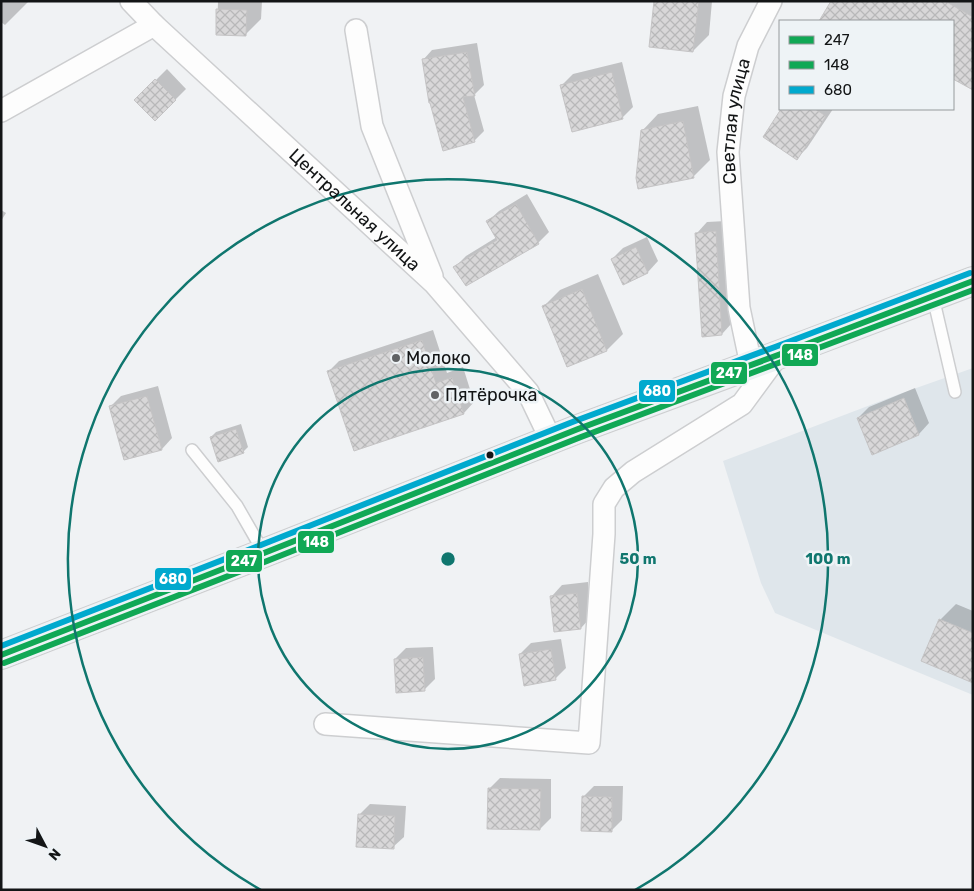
<svg xmlns="http://www.w3.org/2000/svg" width="974" height="891" viewBox="0 0 974 891" font-family="Rubik,sans-serif">
	<defs>
		<pattern id="building-cross-hatch" width="8" height="8" patternUnits="userSpaceOnUse" patternTransform="scale(1.25)"><rect width="8" height="8" fill="#d8d7d8"/><path d="M0 0l8 8M0 8l8-8" fill="none" stroke="#b8b8b9"/></pattern>
	</defs>
	<rect width="100%" height="100%" fill="#f0f2f4"/>
	<path fill="#dfe6eb" d="M973,368V695L775,613L761,583L723,461L902,393Z"/>
	<g fill="#0003">
		<path d="M1,1H29L5,25L1,22Z"/>
		<path d="M218,1H262L261,19L246,34L217,33Z"/>
		<path d="M655,1H712L709,35L693,51Z"/>
		<path d="M832,1H969L973,3V89L953,77V21H821Z"/>
		<path d="M477,43L484,85L474,95L484,131L474,141L423,60L432,50Z"/>
		<path d="M622,62L633,107L622,118L562,85L573,74Z"/>
		<path d="M167,69L186,89L155,120L136,100Z"/>
		<path d="M698,106L710,160L694,176L642,131L658,114Z"/>
		<path d="M783,109H833L807,148L797,158L764,137Z"/>
		<path d="M527,194L549,232L538,243L455,267L466,256L497,237L488,221L499,211Z"/>
		<path d="M1,210L6,213L1,221Z"/>
		<path d="M726,221L732,323L722,334L697,233L707,222Z"/>
		<path d="M647,237L658,261L648,272L624,283L612,259L623,248Z"/>
		<path d="M598,274L623,334L607,350L568,366L544,306L560,290Z"/>
		<path d="M433,330L447,373L463,367L474,402L464,413L328,372L339,361Z"/>
		<path d="M158,386L172,438L162,449L110,407L121,396Z"/>
		<path d="M915,388L929,423L919,434L873,453L858,418L869,407Z"/>
		<path d="M241,424L248,447L243,452L211,437L216,432Z"/>
		<path d="M588,582L591,617L581,628L552,596L562,585Z"/>
		<path d="M956,604L973,611V682L940,620Z"/>
		<path d="M561,639L566,668L555,679L520,654L531,643Z"/>
		<path d="M433,647L435,679L424,690L395,659L406,648Z"/>
		<path d="M500,778L551,779V818L540,829L489,789Z"/>
		<path d="M594,786H623L622,820L611,831L583,797Z"/>
		<path d="M370,804L406,806L404,837L393,847L359,815Z"/>
	</g>
	<g fill="url(#building-cross-hatch)" stroke="#c5c4c5">
		<path d="M654,1H699L693,52L649,47Z"/>
		<path d="M831,1H945L973,17V90L953,79V21H819Z"/>
		<path d="M216,9L247,10L246,36L216,35Z"/>
		<path d="M467,52L475,96L463,97L475,142L443,151L430,103H429L422,59Z"/>
		<path d="M612,72L623,119L572,132L560,85Z"/>
		<path d="M155,79L176,100L155,121L134,100Z"/>
		<path d="M781,109H815L826,116L797,160L763,137Z"/>
		<path d="M683,121L694,178L638,189L636,178L641,130Z"/>
		<path d="M516,204L539,244L466,286L453,267L497,240L486,221Z"/>
		<path d="M716,231L722,335L702,337L695,233Z"/>
		<path d="M636,247L648,273L623,285L611,259Z"/>
		<path d="M582,289L607,351L567,367L542,306Z"/>
		<path d="M422,340L436,383L452,377L464,414L354,451L327,371Z"/>
		<path d="M147,396L162,450L124,460L109,406Z"/>
		<path d="M904,398L919,435L872,455L857,418Z"/>
		<path d="M236,429L244,453L218,462L210,437Z"/>
		<path d="M577,593L581,629L554,632L550,596Z"/>
		<path d="M939,619L973,633V683L921,661Z"/>
		<path d="M551,649L556,680L524,686L519,654Z"/>
		<path d="M423,657L425,691L396,693L394,659Z"/>
		<path d="M488,788L541,789L540,830L487,829Z"/>
		<path d="M582,796L612,797V832L581,831Z"/>
		<path d="M358,814L395,816L394,849L356,847Z"/>
	</g>
	<g fill="none" stroke-linecap="round" stroke-linejoin="round">
		<g stroke="#cdced0" stroke-width="14">
			<g id="lane">
				<path d="M933,297L955,392"/>
				<path d="M192,450L237,506L264,553"/>
			</g>
		</g>
		<g stroke="#cdced0" stroke-width="24">
			<g id="street">
				<path id="s1" d="M131,1L154,25L434,283L528,392L551,440"/>
				<path d="M356,30L372,126L432,276"/>
				<path d="M1,111L154,25"/>
				<path id="s2" d="M751,365L739,308L728,152L734,96L748,46L771,1"/>
				<path d="M325,724L589,743L604,534V504L614,488L633,472L742,404L778,355"/>
			</g>
		</g>
		<g stroke="#cdced0" stroke-width="30">
			<path id="secondary" d="M1,655L264,553L578,429L778,355L973,281"/>
		</g>
		<use href="#lane" stroke="#fdfdfd" stroke-width="11"/>
		<use href="#street" stroke="#fdfdfd" stroke-width="21"/>
		<use href="#secondary" stroke="#ecf0f2" stroke-width="28"/>
		<g stroke="#eef3f6" stroke-width="10">
			<path id="bus-1" d="M1,655L264,553L578,429L778,355L973,281"/>
		</g>
		<g stroke="#eef3f6" stroke-width="10">
			<path id="bus-2" d="M4,663L267,561L581,437L973,290"/>
		</g>
		<g stroke="#eef3f6" stroke-width="10">
			<path id="bus-3" d="M1,646L261,545L575,421L775,347L970,273"/>
		</g>
		<use href="#bus-1" stroke="#10a855" stroke-width="6"/>
		<use href="#bus-2" stroke="#10a855" stroke-width="6"/>
		<use href="#bus-3" stroke="#00a9ce" stroke-width="6"/>
	</g>
	<g fill="none" stroke="#0f766e" stroke-width="2.5">
		<circle cx="448" cy="559" r="190"/>
		<path d="M261 890A380 380 0 1 1 635 890"/>
	</g>
	<g fill="#606264" stroke="#eef3f6" stroke-width="2">
		<circle cx="396" cy="358" r="5"/>
		<circle cx="435" cy="395" r="5"/>
	</g>
	<circle fill="#131516" stroke="#eef3f6" stroke-width="2" cx="490" cy="455" r="4.5"/>
	<g text-anchor="middle" stroke-width="5" stroke-linejoin="round" paint-order="stroke">
		<g font-size="18" fill="#131516" stroke="#eef3f6">
			<text dy="6" stroke="none"><textPath href="#s2" startOffset="246">Светлая улица</textPath></text>
			<text dy="6" stroke="none"><textPath href="#s1" startOffset="306">Центральная улица</textPath></text>
		</g>
		<g font-size="18" fill="#131516" stroke="#eef3f6" text-anchor="start">
			<text x="406" y="364">Молоко</text>
			<text x="445" y="401">Пятёрочка</text>
		</g>
	</g>
	<circle cx="448" cy="559" r="8" fill="#0f766e" stroke="#eef3f6" stroke-width="2.5"/>
	<g font-size="15" text-anchor="middle" font-weight="bold" fill="#0f766e" stroke="#eef3f6" stroke-width="5" stroke-linejoin="round" paint-order="stroke">
		<text x="638" y="564">50 m</text>
		<text x="828" y="564">100 m</text>
	</g>
	<g stroke="#eef3f6" stroke-width="2">
		<rect x="781" y="343" width="38" height="24" rx="5" fill="#10a855"/>
		<rect x="710" y="361" width="38" height="24" rx="5" fill="#10a855"/>
		<rect x="638" y="379" width="38" height="24" rx="5" fill="#00a9ce"/>
		<rect x="297" y="530" width="38" height="24" rx="5" fill="#10a855"/>
		<rect x="225" y="549" width="38" height="24" rx="5" fill="#10a855"/>
		<rect x="154" y="567" width="38" height="24" rx="5" fill="#00a9ce"/>
	</g>
	<g font-size="14" text-anchor="middle" font-weight="bold" fill="#fff">
		<text x="800" y="360">148</text>
		<text x="729" y="378">247</text>
		<text x="657" y="396">680</text>
		<text x="316" y="547">148</text>
		<text x="244" y="566">247</text>
		<text x="173" y="584">680</text>
	</g>
	<rect width="974" height="891" fill="none" stroke="#131516" stroke-width="5"/>
	<rect x="779" y="20" width="175" height="90" fill="#eef3f6" stroke="#969a9c"/>
	<rect x="789" y="36" width="25" height="8" fill="#10a855" stroke="#969a9c"/>
	<text x="824" y="45" font-size="15" fill="#131516">247</text>
	<rect x="789" y="61" width="25" height="8" fill="#10a855" stroke="#969a9c"/>
	<text x="824" y="70" font-size="15" fill="#131516">148</text>
	<rect x="789" y="86" width="25" height="8" fill="#00a9ce" stroke="#969a9c"/>
	<text x="824" y="95" font-size="15" fill="#131516">680</text>
	<g transform="translate(45 846) rotate(131)" stroke="#eef3f6" stroke-width="4" paint-order="stroke">
	<path d="M0-4L9 19L0 12L-9 19Z" fill="#131516"/>
	<text y="-8" font-size="14" font-weight="bold" text-anchor="middle" fill="#131516">N</text>
	</g>
</svg>
